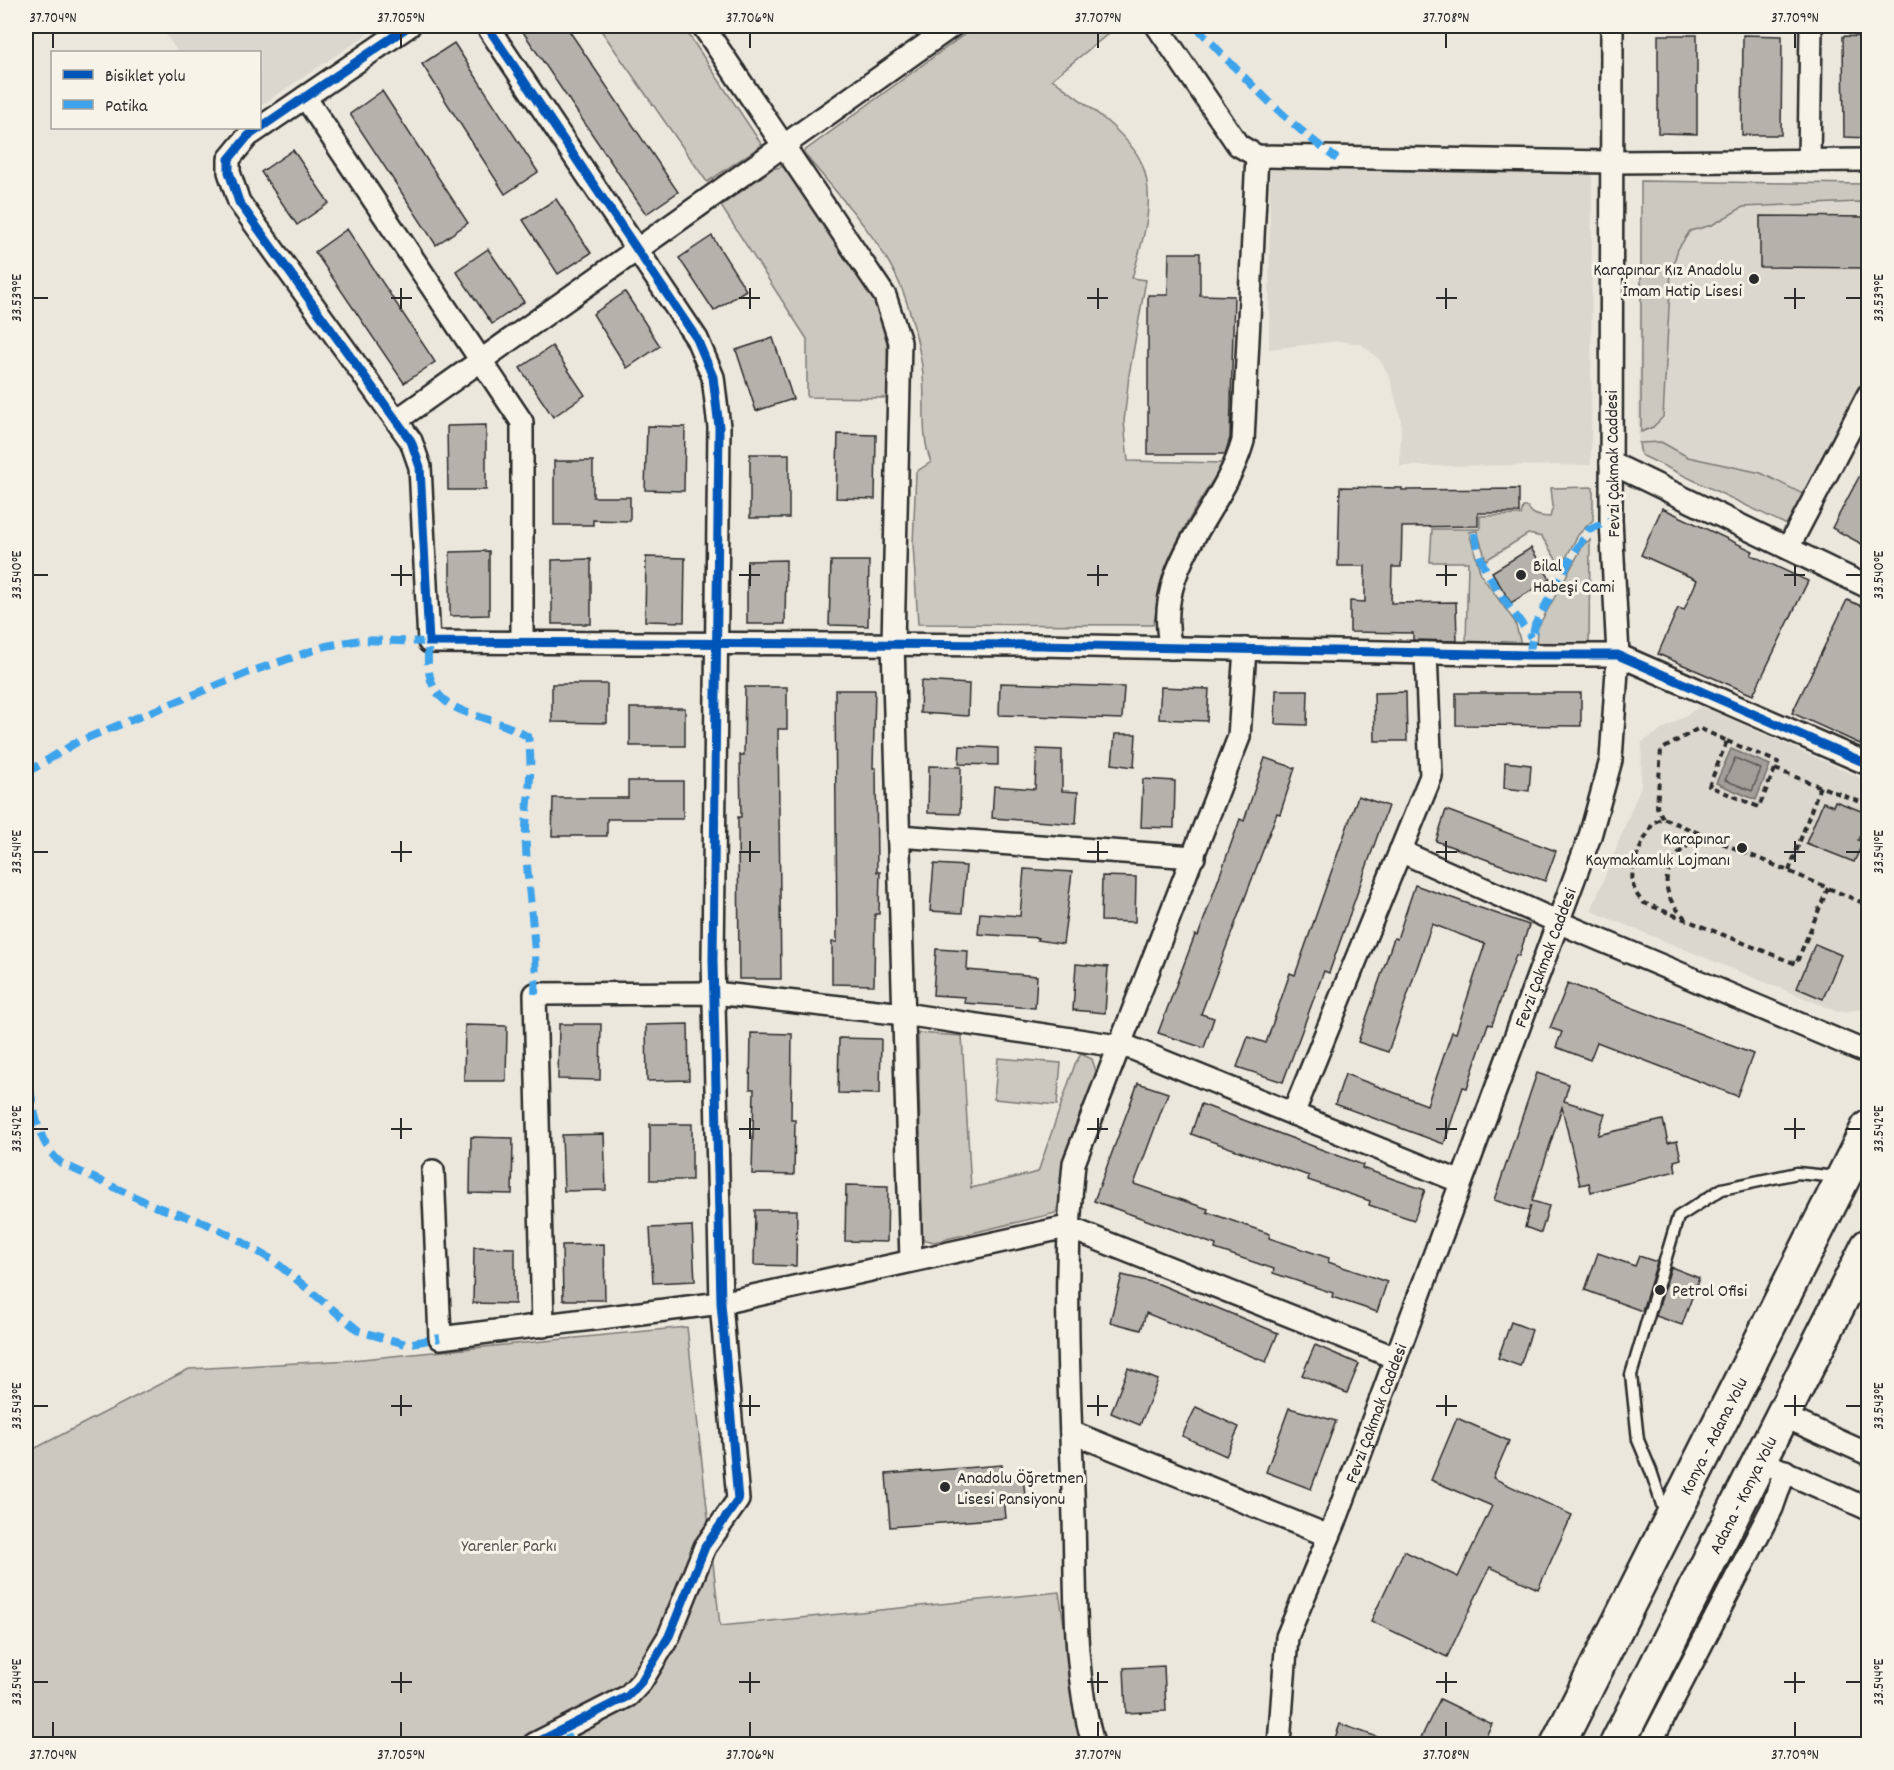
<svg xmlns="http://www.w3.org/2000/svg" width="1894" height="1770" viewBox="0 0 1894 1770" font-family="Dekko,sans-serif">
	<rect width="100%" height="100%" fill="#ebe7dd"/>
	<filter id="ink" filterUnits="userSpaceOnUse"><feTurbulence type="fractalNoise" baseFrequency=".0167" numOctaves="2"/><feDisplacementMap in="SourceGraphic" scale="12" xChannelSelector="R" yChannelSelector="G"/><feConvolveMatrix kernelMatrix="1 2 1 2 8 2 1 2 1" color-interpolation-filters="sRGB"/></filter>
	<g filter="url(#ink)">
		<g fill="#dbd7ce">
			<path d="M160,26H380L260,106V52H178Z"/>
			<path d="M1270,170H1592L1591,465L1400,466L1401,420L1390,378L1380,360L1361,344L1339,341L1269,349Z"/>
			<path d="M1641,181L1868,184V374L1787,525L1641,455L1638,450Z"/>
			<path d="M1701,706L1868,781V1005L1863,1009L1838,1012L1591,911L1641,786L1642,742Z"/>
		</g>
		<g fill="#cbc8bf" stroke="#7b7a75" stroke-width="1.5">
			<path d="M598,26H683L762,145L707,182Z"/>
			<path d="M976,26H1118L1052,79C1078,98 1130,134 1142,164C1157,201 1142,243 1132,278L1146,280L1129,375L1124,422L1128,461L1224,463C1202,497 1177,535 1163,574C1158,589 1158,609 1153,625L918,624L913,544L916,472L931,462C919,432 927,397 922,366C917,336 910,305 897,278C875,232 835,192 803,152Z"/>
			<path d="M784,166L876,299C890,331 888,363 887,398L807,397V339L721,206L772,169Z"/>
			<path d="M1641,181L1868,184V204L1859,202L1743,207L1712,225L1690,231L1678,249L1671,271L1663,417L1653,427L1641,432Z"/>
			<path d="M1661,442L1688,457L1761,473L1803,494L1787,525L1641,455L1639,443Z"/>
			<path d="M1593,487V520L1578,535L1561,567L1542,537L1528,534L1486,560L1477,531L1469,532L1481,575L1515,622L1521,644L1466,643L1468,562H1430L1432,529H1480V516L1521,515L1523,507H1528C1532,516 1540,516 1550,517L1553,506L1551,488Z"/>
			<path d="M1590,540L1589,646L1536,645L1537,629L1584,544Z"/>
			<path d="M918,1033L962,1036L971,1188L1038,1172L1075,1064L1081,1054L1092,1059L1096,1071L1077,1131L1056,1213L934,1242L922,1239Z"/>
			<path d="M998,1058L1061,1063L1057,1105L994,1099Z"/>
			<path d="M687,1327L720,1626L1059,1592L1082,1744H26V1453L189,1369L352,1360Z"/>
		</g>
		<path fill="#a29f98" stroke="#72716c" stroke-width="1.5" d="M1731,749L1770,765L1756,800L1716,783Z"/>
		<g fill="none" stroke-linecap="round" stroke-linejoin="round">
			<path stroke="#5b5957" stroke-width="1.5" d="M1735,758L1761,769L1752,791L1725,780Z"/>
		</g>
		<g fill="#b5b2ab" stroke="#2b2b2b" stroke-width="1.5">
			<path d="M519,26H566L678,192L646,214Z"/>
			<path d="M1658,35H1697V134L1658,133Z"/>
			<path d="M1743,35L1782,36L1781,135H1742Z"/>
			<path d="M1843,36L1869,37V138L1844,137Z"/>
			<path d="M454,43L538,172L505,194L422,64Z"/>
			<path d="M382,91L468,223L436,245L350,114Z"/>
			<path d="M293,150L329,203L297,225L261,172Z"/>
			<path d="M556,199L591,253L558,274L523,220Z"/>
			<path d="M1760,216L1869,217V268L1760,267Z"/>
			<path d="M347,229L435,362L404,383L315,252Z"/>
			<path d="M712,236L746,290L714,311L679,258Z"/>
			<path d="M488,249L524,302L492,324L456,271Z"/>
			<path d="M1169,253H1200V295L1234,296L1230,438L1225,454H1148V295H1168Z"/>
			<path d="M625,292L660,346L627,368L593,314Z"/>
			<path d="M773,338L793,399L756,411L736,350Z"/>
			<path d="M552,346L585,395L553,417L520,368Z"/>
			<path d="M486,425V490H448L447,426Z"/>
			<path d="M647,426L685,427L684,491L645,490Z"/>
			<path d="M838,434L876,435L875,499L836,498Z"/>
			<rect x="750" y="454" width="39" height="64"/>
			<path d="M1869,458V548L1832,528Z"/>
			<path d="M554,461H593V497H630V521L593,520V525H554Z"/>
			<path d="M1340,487L1402,488V490L1519,489V513H1478V526L1402,527L1401,567H1392L1391,603L1456,602L1457,641L1413,640V633L1350,632V601L1365,602V566H1338Z"/>
			<path d="M1662,508L1753,551L1751,555L1808,581L1753,695L1658,654L1678,608L1684,610L1697,580L1641,555Z"/>
			<path d="M1531,548L1550,579L1511,603L1492,572Z"/>
			<path d="M489,551V615L450,616V552Z"/>
			<path d="M646,557L685,558L684,622L645,621Z"/>
			<path d="M591,559V624H552V560Z"/>
			<path d="M786,560L785,624H747V561Z"/>
			<path d="M831,561H869L868,626L829,625Z"/>
			<path d="M1847,600L1869,609V748L1792,713Z"/>
			<path d="M921,681L969,684L968,716L920,713Z"/>
			<path d="M1000,683L1124,687L1122,719L999,715Z"/>
			<path d="M552,684H607V723L552,722Z"/>
			<path d="M745,687H787V729H778L781,979H739L738,817H741L740,755H744Z"/>
			<path d="M1161,687L1209,689L1207,721L1159,719Z"/>
			<path d="M835,690H875L873,768H876L877,872H880L879,914H875L874,985L832,984V942H837Z"/>
			<path d="M1276,690H1308L1307,725L1275,724Z"/>
			<path d="M1406,692L1407,741H1375L1374,693Z"/>
			<path d="M1456,693H1581V726L1456,725Z"/>
			<rect x="630" y="708" width="55" height="38"/>
			<path d="M1115,734H1136L1134,767L1112,764Z"/>
			<path d="M960,746L998,748V765L959,764Z"/>
			<path d="M1037,749L1062,750V791L1078,792L1076,824L992,818L994,786L1035,789Z"/>
			<path d="M1265,758L1295,768L1280,814L1277,813L1201,1014L1214,1018L1204,1048L1158,1033L1195,935L1198,936L1240,819L1244,821Z"/>
			<path d="M1505,762L1531,765L1529,791L1504,788Z"/>
			<path d="M929,766L961,767L960,814L928,813Z"/>
			<path d="M1143,779L1175,781L1174,828L1141,827Z"/>
			<path d="M628,781H683V819H607V836H552L553,798H628Z"/>
			<path d="M1358,796L1388,806L1329,973L1324,971L1283,1082L1237,1067L1248,1037L1266,1043L1290,973L1295,975Z"/>
			<path d="M1835,801L1869,814L1858,840L1863,842L1854,862L1806,843L1823,802L1833,806Z"/>
			<path d="M1446,810L1556,851L1545,881L1436,841Z"/>
			<path d="M934,864L966,866L962,913L930,911Z"/>
			<path d="M1024,869L1072,872L1063,944L1037,940L1038,938L978,934L980,913L1020,916Z"/>
			<path d="M1102,876L1136,877L1135,922L1101,921Z"/>
			<path d="M1415,885L1529,925L1519,956L1516,955L1492,1025L1488,1024L1467,1088L1463,1087L1444,1144L1335,1104L1345,1074L1427,1105L1452,1032L1456,1033L1485,944L1432,924L1388,1052L1358,1042L1394,938L1397,939Z"/>
			<path d="M1815,944L1841,955L1823,999L1797,988Z"/>
			<path d="M936,949L968,951L967,970L1037,976L1035,1008L964,1003L965,997L933,995Z"/>
			<path d="M1076,964L1108,967L1105,1013L1073,1010Z"/>
			<path d="M1568,983L1753,1054L1737,1096L1597,1042L1590,1060L1556,1047L1562,1032L1550,1028Z"/>
			<path d="M559,1024H601L600,1080L558,1079Z"/>
			<path d="M688,1024L689,1080L647,1081L646,1025Z"/>
			<path d="M465,1025L507,1026L506,1081H464Z"/>
			<path d="M751,1033L792,1034L791,1120H795L794,1175L752,1174L754,1089H750Z"/>
			<path d="M839,1038L881,1039L880,1094L838,1093Z"/>
			<path d="M1537,1073L1569,1084L1564,1101L1605,1114L1598,1135L1663,1120L1668,1143L1677,1141L1681,1159L1674,1161L1676,1171L1591,1192L1589,1183L1580,1185L1562,1107L1532,1201L1549,1206L1541,1233L1525,1227L1531,1205L1529,1211L1494,1200Z"/>
			<path d="M1138,1083L1168,1093L1134,1184L1208,1209L1207,1212L1270,1234L1269,1238L1329,1258L1328,1262L1387,1282L1377,1312L1332,1297L1333,1293L1273,1273L1274,1269L1215,1249L1216,1245L1094,1201Z"/>
			<path d="M1201,1104L1363,1165L1362,1168L1425,1190L1414,1220L1369,1205L1370,1201L1308,1180L1309,1176L1191,1134Z"/>
			<rect x="650" y="1124" width="42" height="56"/>
			<path d="M604,1134L606,1190L564,1191L562,1135Z"/>
			<path d="M471,1137L513,1138L512,1194L470,1193Z"/>
			<path d="M846,1185L888,1186L887,1242L845,1241Z"/>
			<path d="M755,1210H797L796,1266L754,1265Z"/>
			<path d="M692,1226L695,1281L653,1283L650,1228Z"/>
			<path d="M604,1244L605,1300H563L562,1245Z"/>
			<path d="M474,1247L515,1248V1304L473,1303Z"/>
			<path d="M1598,1253L1635,1266L1639,1256L1657,1262L1642,1311L1585,1290Z"/>
			<path d="M1671,1267L1699,1278L1682,1325L1656,1316Z"/>
			<path d="M1122,1275L1159,1284L1278,1333L1266,1362L1146,1313L1141,1330L1110,1322Z"/>
			<path d="M1511,1322L1532,1330L1520,1366L1498,1358Z"/>
			<path d="M1315,1345L1359,1364L1347,1393L1302,1375Z"/>
			<path d="M1128,1368L1158,1380L1140,1425L1111,1413Z"/>
			<path d="M1196,1407L1239,1427L1226,1456L1182,1436Z"/>
			<path d="M1289,1408L1336,1421L1311,1489L1266,1472Z"/>
			<path d="M1457,1418L1509,1441L1493,1478L1572,1515L1538,1589L1490,1567L1447,1657L1371,1621L1404,1551L1458,1577L1492,1506L1431,1480Z"/>
			<path d="M1002,1465L1003,1478L1023,1476L1025,1496L1004,1497L1006,1518L890,1527L886,1474Z"/>
			<path d="M1164,1666L1166,1711L1126,1713L1124,1668Z"/>
			<path d="M1440,1699L1492,1724L1482,1744H1418Z"/>
			<path d="M1340,1724L1392,1742V1744H1333Z"/>
		</g>
		<g fill="none" stroke-linecap="round" stroke-linejoin="round">
			<g stroke="#2b2b2b" stroke-width="15">
				<path id="service" d="M1665,1514L1651,1471L1638,1440L1631,1375L1678,1217L1722,1189L1797,1173L1838,1177"/>
			</g>
			<g stroke="#2b2b2b" stroke-width="21">
				<path id="pedestrian" d="M565,1729L570,1744"/>
			</g>
			<g stroke="#2b2b2b" stroke-width="26">
				<g id="minor">
					<path d="M409,26L248,136L229,159V172L239,202L411,441L420,467L429,642L1040,645L1529,655H1618L1868,764"/>
					<path d="M487,26L697,339L713,377L719,427L713,960L721,1303L738,1500L705,1547L669,1636L641,1682L628,1696L534,1744"/>
					<path d="M703,26L885,296L900,342L893,644L911,1260"/>
					<path d="M1157,26L1238,145L1257,156L1610,162L1868,160"/>
					<path d="M305,97L522,422V643"/>
					<path d="M1809,161L1811,26"/>
					<path d="M397,420L952,26"/>
					<path d="M1611,463L1868,587"/>
					<path d="M1788,548L1868,395"/>
					<path d="M1171,648C1151,566 1223,513 1243,441L1257,156"/>
					<path d="M898,836L1194,857"/>
					<path d="M1400,851L1558,922L1868,1053"/>
					<path d="M1293,1114L1431,776L1426,653"/>
					<path d="M433,1171L440,1338L721,1303L1067,1227L1396,1358"/>
					<path d="M543,1326L535,994L714,993L904,1014L1131,1048L1461,1182"/>
					<path d="M1781,1415L1868,1454"/>
					<path d="M1071,1432L1329,1536"/>
					<path d="M1772,1466L1868,1509"/>
					<path d="M1093,1744C1073,1671 1076,1594 1074,1518C1070,1400 1062,1280 1074,1163L1239,737L1245,649"/>
					<path id="s1" d="M1279,1744L1287,1637L1335,1522L1590,836L1611,760L1618,655L1611,520L1612,26"/>
					<path d="M1650,1744L1772,1508L1785,1471"/>
				</g>
			</g>
			<g stroke="#2b2b2b" stroke-width="38">
				<g id="trunk">
					<path id="s2" d="M1558,1744L1868,1128"/>
					<path id="s3" d="M1617,1744L1868,1246"/>
				</g>
			</g>
			<g stroke="#2b2b2b" stroke-width="4" stroke-dasharray="6 4.5" stroke-linecap="butt">
				<path d="M1727,741L1778,762L1759,807L1709,786Z"/>
				<path d="M1775,769L1868,805"/>
				<path d="M1663,818L1657,807L1661,750L1699,728L1727,741"/>
				<path d="M1789,871L1820,786"/>
				<path d="M1828,888L1796,964L1644,903C1619,880 1640,848 1653,823L1663,818C1732,847 1800,876 1868,905"/>
				<path d="M1686,919C1677,910 1669,901 1667,888C1663,862 1687,837 1712,841"/>
			</g>
			<use href="#service" stroke="#f7f3e8" stroke-width="10"/>
			<use href="#pedestrian" stroke="#f7f3e8" stroke-width="16"/>
			<use href="#minor" stroke="#f7f3e8" stroke-width="21"/>
			<use href="#trunk" stroke="#f7f3e8" stroke-width="33"/>
			<g stroke="#3ea3eb" stroke-width="8" stroke-dasharray="15 8" stroke-linecap="butt">
				<path d="M1196,26C1242,76 1281,117 1337,159"/>
				<path d="M1475,533C1477,571 1511,607 1531,637"/>
				<path d="M1529,655L1535,625L1572,556L1589,530L1611,520"/>
				<path d="M26,773L77,742L247,673L326,646L360,640L429,642C419,723 480,706 528,737C535,773 524,811 526,847C528,896 538,945 535,994"/>
				<path d="M26,1066C33,1099 34,1141 61,1163L157,1207L203,1222L236,1238L274,1261L359,1331L406,1344L440,1338"/>
				<path d="M565,1729L570,1744"/>
			</g>
			<g stroke="#f7f3e8" stroke-width="13">
				<g id="cycleway">
					<path d="M409,26L248,136L229,159V172L239,202L411,441L420,467L429,642L1040,645L1529,655H1618L1868,764"/>
					<path d="M487,26L697,339L713,377L719,427L713,960L721,1303L738,1500L705,1547L669,1636L641,1682L628,1696L534,1744"/>
				</g>
			</g>
			<use href="#cycleway" stroke="#0057b8" stroke-width="9"/>
		</g>
	</g>
	<path fill="none" stroke="#2b2b2b" stroke-width="2" d="M53,33V48M401,33V48M750,33V48M1098,33V48M1446,33V48M1795,33V48M401,288V309M750,288V309M1098,288V309M1446,288V309M1795,288V309M33,298H48M391,298H412M739,298H760M1087,298H1108M1436,298H1457M1784,298H1805M1846,298H1861M401,565V586M750,565V586M1098,565V586M1446,565V586M1795,565V586M33,575H48M391,575H412M739,575H760M1087,575H1108M1436,575H1457M1784,575H1805M1846,575H1861M401,841V862M750,841V862M1098,841V862M1446,841V862M1795,841V862M33,852H48M391,852H412M739,852H760M1087,852H1108M1436,852H1457M1784,852H1805M1846,852H1861M401,1118V1139M750,1118V1139M1098,1118V1139M1446,1118V1139M1795,1118V1139M33,1129H48M391,1129H412M739,1129H760M1087,1129H1108M1436,1129H1457M1784,1129H1805M1846,1129H1861M401,1395V1416M750,1395V1416M1098,1395V1416M1446,1395V1416M1795,1395V1416M33,1406H48M391,1406H412M739,1406H760M1087,1406H1108M1436,1406H1457M1784,1406H1805M1846,1406H1861M401,1672V1693M750,1672V1693M1098,1672V1693M1446,1672V1693M1795,1672V1693M33,1682H48M391,1682H412M739,1682H760M1087,1682H1108M1436,1682H1457M1784,1682H1805M1846,1682H1861M53,1722V1737M401,1722V1737M750,1722V1737M1098,1722V1737M1446,1722V1737M1795,1722V1737"/>
	<g fill="#2b2b2b" stroke="#f7f3e8" stroke-width="2">
		<circle cx="1754" cy="279" r="6"/>
		<circle cx="1521" cy="575" r="6"/>
		<circle cx="1742" cy="848" r="6"/>
		<circle cx="1660" cy="1290" r="6"/>
		<circle cx="945" cy="1487" r="6"/>
	</g>
	<g text-anchor="middle" stroke-width="6" stroke-linejoin="round" paint-order="stroke">
		<g font-size="18" fill="#2b2b2b" stroke="#f7f3e8" text-anchor="start">
			<text x="1742" y="275" text-anchor="end">Karapınar Kız Anadolu<tspan x="1742" dy="21">İmam Hatip Lisesi</tspan></text>
			<text x="1533" y="571">Bilal<tspan x="1533" dy="21">Habeşi Cami</tspan></text>
			<text x="1730" y="844" text-anchor="end">Karapınar<tspan x="1730" dy="21">Kaymakamlık Lojmanı</tspan></text>
			<text x="1672" y="1296">Petrol Ofisi</text>
			<text x="957" y="1483">Anadolu Öğretmen<tspan x="957" dy="21">Lisesi Pansiyonu</tspan></text>
		</g>
		<g font-size="18" fill="#2b2b2b" stroke="#f7f3e8">
			<text transform="translate(1612 464) rotate(-91)" y="6">Fevzi Çakmak Caddesi</text>
			<text dy="6" stroke="none"><textPath href="#s1" startOffset="834">Fevzi Çakmak Caddesi</textPath></text>
			<text dy="6" stroke="none"><textPath href="#s1" startOffset="348">Fevzi Çakmak Caddesi</textPath></text>
			<text dy="6" stroke="none"><textPath href="#s2" startOffset="345">Konya - Adana Yolu</textPath></text>
			<text dy="6" stroke="none"><textPath href="#s3" startOffset="279">Adana - Konya Yolu</textPath></text>
		</g>
		<g font-size="18" fill="#535250" stroke="#f7f3e8">
			<text x="509" y="1551">Yarenler Parkı</text>
		</g>
	</g>
	<rect width="1894" height="1770" fill="none" stroke="#f7f3e8" stroke-width="66"/>
	<rect x="51" y="51" width="210" height="78" fill="#f7f3e8" stroke="#a5a39c" stroke-width="1.5"/>
	<rect x="63" y="70" width="30" height="9" fill="#0057b8" stroke="#a5a39c" stroke-width="1.5"/>
	<text x="105" y="81" font-size="18" fill="#2b2b2b">Bisiklet yolu</text>
	<rect x="63" y="100" width="30" height="9" fill="#3ea3eb" stroke="#a5a39c" stroke-width="1.5"/>
	<text x="105" y="111" font-size="18" fill="#2b2b2b">Patika</text>
	<rect x="33" y="33" width="1828" height="1704" fill="none" stroke="#2b2b2b" stroke-width="2"/>
	<g font-size="15" text-anchor="middle" fill="#2b2b2b">
		<text x="53" y="22">37.704°N</text>
		<text x="401" y="22">37.705°N</text>
		<text x="750" y="22">37.706°N</text>
		<text x="1098" y="22">37.707°N</text>
		<text x="1446" y="22">37.708°N</text>
		<text x="1795" y="22">37.709°N</text>
		<text transform="translate(1878 298) rotate(-90)" y="5">33.539°E</text>
		<text transform="translate(16 298) rotate(-90)" y="5">33.539°E</text>
		<text transform="translate(1878 575) rotate(-90)" y="5">33.540°E</text>
		<text transform="translate(16 575) rotate(-90)" y="5">33.540°E</text>
		<text transform="translate(1878 852) rotate(-90)" y="5">33.541°E</text>
		<text transform="translate(16 852) rotate(-90)" y="5">33.541°E</text>
		<text transform="translate(1878 1129) rotate(-90)" y="5">33.542°E</text>
		<text transform="translate(16 1129) rotate(-90)" y="5">33.542°E</text>
		<text transform="translate(1878 1406) rotate(-90)" y="5">33.543°E</text>
		<text transform="translate(16 1406) rotate(-90)" y="5">33.543°E</text>
		<text transform="translate(1878 1682) rotate(-90)" y="5">33.544°E</text>
		<text transform="translate(16 1682) rotate(-90)" y="5">33.544°E</text>
		<text x="53" y="1759">37.704°N</text>
		<text x="401" y="1759">37.705°N</text>
		<text x="750" y="1759">37.706°N</text>
		<text x="1098" y="1759">37.707°N</text>
		<text x="1446" y="1759">37.708°N</text>
		<text x="1795" y="1759">37.709°N</text>
	</g>
</svg>
